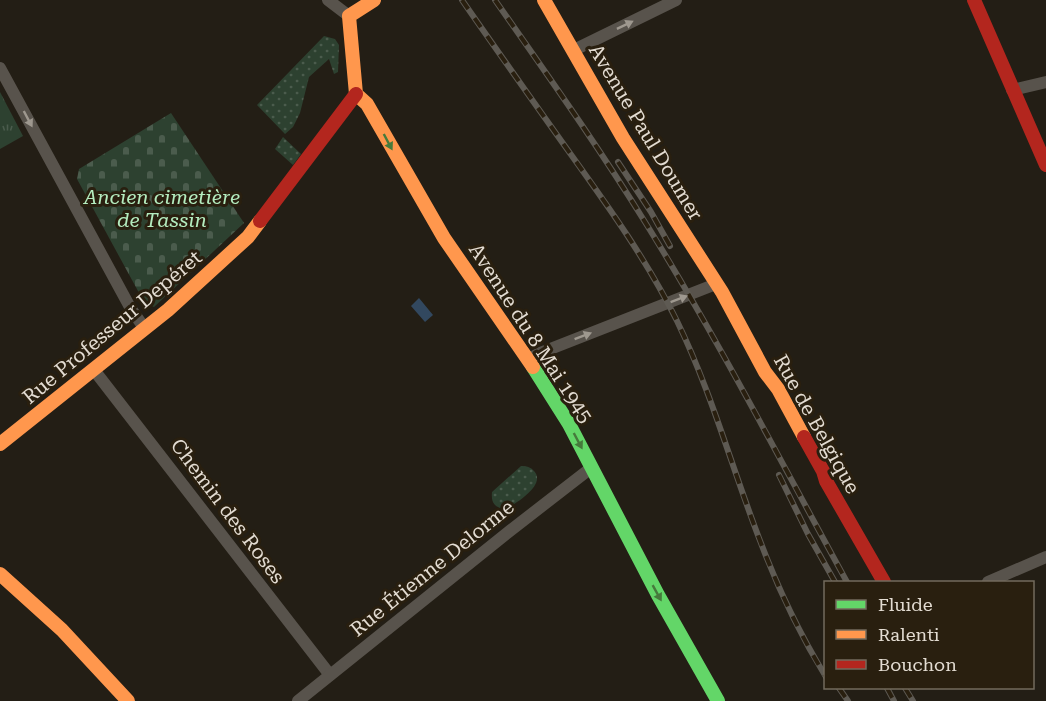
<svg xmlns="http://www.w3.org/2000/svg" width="1046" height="701" viewBox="0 0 1046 701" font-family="'Roboto Serif',serif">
	<defs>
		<pattern id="grass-dots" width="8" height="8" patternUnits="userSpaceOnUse" patternTransform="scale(1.5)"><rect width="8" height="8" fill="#2d4130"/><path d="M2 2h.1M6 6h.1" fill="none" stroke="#4b5c4d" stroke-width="1.8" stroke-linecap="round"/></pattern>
		<pattern id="cemetery-stones" width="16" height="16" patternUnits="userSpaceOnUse" patternTransform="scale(1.5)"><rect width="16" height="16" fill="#2d4130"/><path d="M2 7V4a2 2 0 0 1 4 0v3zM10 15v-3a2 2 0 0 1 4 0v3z" fill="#4b5c4d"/></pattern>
		<pattern id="park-tufts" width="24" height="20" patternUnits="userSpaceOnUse" patternTransform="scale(1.5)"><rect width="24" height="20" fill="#2d4130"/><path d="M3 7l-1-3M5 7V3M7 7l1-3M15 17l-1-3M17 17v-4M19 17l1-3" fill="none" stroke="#4b5c4d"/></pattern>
	</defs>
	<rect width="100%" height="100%" fill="#231e15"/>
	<g fill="url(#grass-dots)">
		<path d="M324,36L335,39L339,45L338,72L334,74L329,59L309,77L300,113L293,127L285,134L257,105Z"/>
		<path d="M283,137L301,154L293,165L275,149Z"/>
		<path d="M521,466C526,466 531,467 534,471C547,485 515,504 504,510C494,506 491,503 492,492Z"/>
	</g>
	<path fill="url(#cemetery-stones)" d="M171,113L244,223L154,307L144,302L77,179L79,169Z"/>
	<path fill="url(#park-tufts)" d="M0,92L23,136L0,149Z"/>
	<path fill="#32485f" d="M419,298L433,315L425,322L411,306Z"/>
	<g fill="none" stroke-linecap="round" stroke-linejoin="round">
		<g stroke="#58534c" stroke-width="12">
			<path d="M328,0L349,16"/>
			<path d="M574,50L676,0"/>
			<path d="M0,68L131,309L145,329"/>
			<path d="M1012,90L1046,82"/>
			<path d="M529,359L540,353L716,284"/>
			<path d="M94,370L330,675"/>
			<path d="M988,582L1046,557"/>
			<path d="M298,701L511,530L591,468"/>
		</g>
		<path stroke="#63d668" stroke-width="14" d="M533,367L569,424L658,595L718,701"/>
		<g stroke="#ff974d" stroke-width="14">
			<path d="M374,0L349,16L356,94L367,104L444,238L533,367"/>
			<path d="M544,0L623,138L722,292L765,372L778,389L804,437"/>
			<path d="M0,444L168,310L248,237L260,221"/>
			<path d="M0,574L62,630L128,701"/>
		</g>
		<g stroke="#b3261e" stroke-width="14">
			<path d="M974,0L1046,165"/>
			<path d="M260,221L356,94"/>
			<path d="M804,437L823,471L826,481L884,582"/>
		</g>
		<g stroke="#5e5a53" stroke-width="6">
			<g id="rail">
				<path d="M462,0C498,52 535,104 572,156C610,209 648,262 677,321C711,391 731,465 759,538C777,586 799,633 826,677"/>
				<path d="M495,0C546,73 598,146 645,222C718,339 781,462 847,582"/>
				<path d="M618,162L651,212L670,246"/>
				<path d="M779,475L808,534L835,582"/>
				<path d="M839,688L848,701"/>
				<path d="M887,688L894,701"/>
				<path d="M905,688L913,701"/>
			</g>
		</g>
		<use href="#rail" stroke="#291f0f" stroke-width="4" stroke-dasharray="11" stroke-linecap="butt"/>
	</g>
	<defs><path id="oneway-solid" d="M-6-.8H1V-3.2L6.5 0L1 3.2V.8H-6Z" transform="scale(1.5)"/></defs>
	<g fill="#9e988f">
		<use href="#oneway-solid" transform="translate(625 25) rotate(-26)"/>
		<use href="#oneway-solid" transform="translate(28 119) rotate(62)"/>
		<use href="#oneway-solid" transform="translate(679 299) rotate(-21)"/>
		<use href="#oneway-solid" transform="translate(583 336) rotate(-21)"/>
	</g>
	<g fill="#467a3c">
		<use href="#oneway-solid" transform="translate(388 142) rotate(62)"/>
		<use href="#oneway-solid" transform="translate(578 441) rotate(62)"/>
		<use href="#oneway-solid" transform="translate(657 593) rotate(61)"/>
	</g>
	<g text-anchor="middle" stroke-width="6" stroke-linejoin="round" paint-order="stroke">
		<g font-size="20" fill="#e3dcd2" stroke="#291f0f">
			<text transform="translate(646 132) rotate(59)" y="7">Avenue Paul Doumer</text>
			<text transform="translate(112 327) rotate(-40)" y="7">Rue Professeur Depéret</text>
			<text transform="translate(531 333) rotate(57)" y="7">Avenue du 8 Mai 1945</text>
			<text transform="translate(817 424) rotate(61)" y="7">Rue de Belgique</text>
			<text transform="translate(228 511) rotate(53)" y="7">Chemin des Roses</text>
			<text transform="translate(432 568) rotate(-39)" y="7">Rue Étienne Delorme</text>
		</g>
		<g font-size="20" font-style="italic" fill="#b4ecbf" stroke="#291f0f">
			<text x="162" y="204">Ancien cimetière<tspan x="162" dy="23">de Tassin</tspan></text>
		</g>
	</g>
	<rect x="824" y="581" width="210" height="108" fill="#291f0f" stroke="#736b5d" stroke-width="1.5"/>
	<rect x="836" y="600" width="30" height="9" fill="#63d668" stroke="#736b5d" stroke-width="1.5"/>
	<text x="878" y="611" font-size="18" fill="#e3dcd2">Fluide</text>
	<rect x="836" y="630" width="30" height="9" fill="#ff974d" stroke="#736b5d" stroke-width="1.5"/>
	<text x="878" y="641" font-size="18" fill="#e3dcd2">Ralenti</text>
	<rect x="836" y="660" width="30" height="9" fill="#b3261e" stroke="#736b5d" stroke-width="1.5"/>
	<text x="878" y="671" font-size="18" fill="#e3dcd2">Bouchon</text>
</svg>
